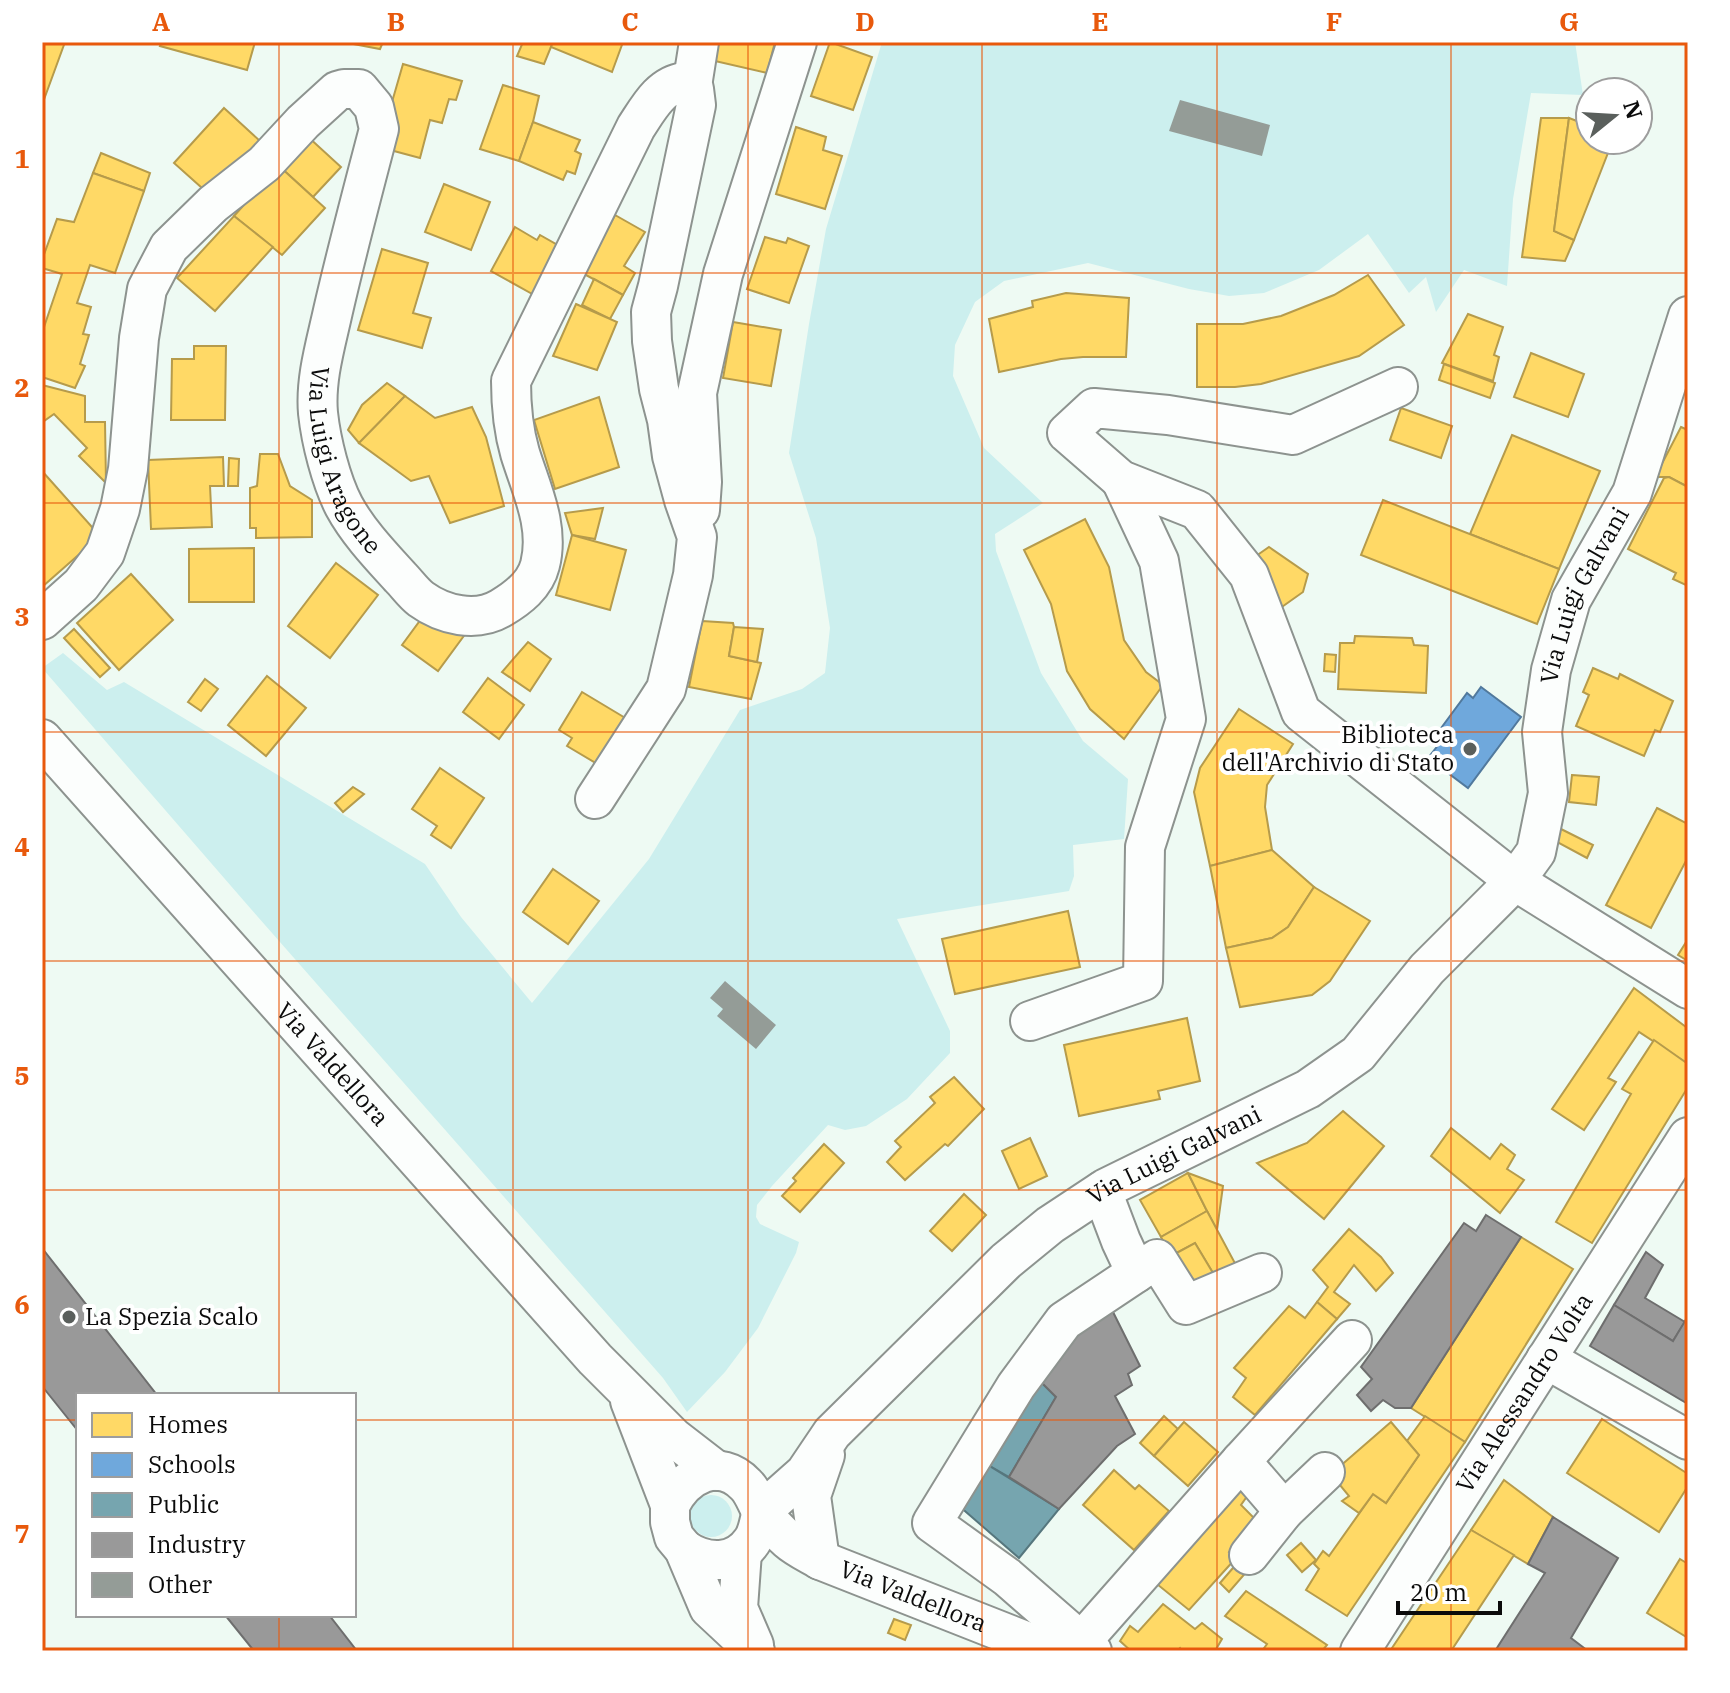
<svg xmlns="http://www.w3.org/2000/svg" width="1730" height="1693" viewBox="0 0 1730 1693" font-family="'IBM Plex Serif',serif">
	<rect width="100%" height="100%" fill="#eefaf3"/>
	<g fill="#ccefee">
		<path d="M882,42H1575L1583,95L1531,93L1513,199L1507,286L1464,270L1436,312L1426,277L1409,293L1368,234L1319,270L1264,293L1229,296L1189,289L1088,263L1004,281L975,302L955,345L953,376L984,448L1043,503L995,534L996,551L1041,673L1083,741L1128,779L1124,839L1073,845L1074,876L1069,891L897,919L950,1031V1053L907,1099L866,1126L845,1130L828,1125L772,1186L757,1205L756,1217L760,1224L799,1242L796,1253L758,1328L725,1372L687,1412L663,1378L244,901L42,668L63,653L107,690L124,682L425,864L461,917L532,1003L649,859L740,710L802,689L825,673L830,628L816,538L789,453L809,324L826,229Z"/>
		<circle cx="711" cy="1516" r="21"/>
	</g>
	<g fill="#ffd966" stroke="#b69b4b" stroke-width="2">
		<path d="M42,42H65L42,105Z"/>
		<path d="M162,42H255L247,70L160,46Z"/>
		<path d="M343,42H383L380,49Z"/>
		<path d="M523,42H553L544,64L517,56Z"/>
		<path d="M553,42H623L612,72L551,47Z"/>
		<path d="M719,42H775L767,73L715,61Z"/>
		<path d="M830,42L872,57L853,110L811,96Z"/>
		<path d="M403,64L462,81L456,100L449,99L442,123L430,120L420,158L379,147Z"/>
		<path d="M503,85L539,96L533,122L519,161L480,149Z"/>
		<path d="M224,108L260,141L211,196L174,163Z"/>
		<path d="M1541,118H1569L1554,231L1574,240L1565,261L1522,257Z"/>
		<path d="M1569,118L1590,126V140H1613L1574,240L1554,231Z"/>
		<path d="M533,122L580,140L575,151L581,154L575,174L567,171L563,180L519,161Z"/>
		<path d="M796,127L826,137L823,150L842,156L825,209L776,194Z"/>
		<path d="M306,135L341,167L313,197L279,166Z"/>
		<path d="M101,153L150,173L144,191L93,173Z"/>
		<path d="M279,166L325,208L282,255L234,216Z"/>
		<path d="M93,173L144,191L115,273L90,265L77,303L91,307L83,334L89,335L80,364L85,366L75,388L42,377V333L62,274L42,268V260L57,219L74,222Z"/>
		<path d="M444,184L490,202L471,250L425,232Z"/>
		<path d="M615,215L645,232L624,266L635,273L623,295L584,274Z"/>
		<path d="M234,216L273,247L215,311L177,278Z"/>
		<path d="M515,227L537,240L540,235L561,247L534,295L491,271Z"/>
		<path d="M765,237L786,243L788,238L809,246L789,303L747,289Z"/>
		<path d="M382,249L428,263L413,313L431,318L422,348L358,330Z"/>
		<path d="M1368,275L1404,325L1359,356L1261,384L1235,387H1197V324H1243L1281,316L1334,295Z"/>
		<path d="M594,279L623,295L610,319L582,305Z"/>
		<path d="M1066,293L1129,298L1126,357H1083L1061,359L999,372L989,319L1033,307L1032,301Z"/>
		<path d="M576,304L617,322L597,370L553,356Z"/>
		<path d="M1468,314L1503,327L1494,355L1499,357L1493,381L1442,363Z"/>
		<path d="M733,322L781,330L771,386L723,378Z"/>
		<path d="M194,346H226L225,420H171L172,359H194Z"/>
		<path d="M1531,353L1584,374L1568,417L1514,397Z"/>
		<path d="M1444,364L1495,383L1490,398L1439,380Z"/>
		<path d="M387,383L405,396L359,443L348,430L362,405Z"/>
		<path d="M42,385L85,396V422H105L106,483L79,456L87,448L54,414L44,421L42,418Z"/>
		<path d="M405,396L435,418L472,407L486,437L504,506L450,523L429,476L411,481L359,443Z"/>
		<path d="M599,397L619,467L555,489L534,420Z"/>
		<path d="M1401,408L1452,426L1441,458L1390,440Z"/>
		<path d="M1681,427L1688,430V487L1669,477H1655Z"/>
		<path d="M1512,435L1600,471L1559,569L1470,534Z"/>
		<path d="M260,454H278L290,486L312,500V537L256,538V528H250V488L257,486Z"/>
		<path d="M223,457L224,486H210L212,527L151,529L148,460Z"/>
		<path d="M229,458L239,459L238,486H228Z"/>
		<path d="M42,471L100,536L42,587Z"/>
		<path d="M1669,477L1688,487V586L1673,579L1676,573L1628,549L1664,478Z"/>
		<path d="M1383,500L1559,569L1537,624L1361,555Z"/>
		<path d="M603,508L595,539L572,535L565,513Z"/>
		<path d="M1085,519L1109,567L1124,640L1146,672L1163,685L1124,739L1090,709L1067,671L1051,604L1024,550Z"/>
		<path d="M572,535L626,550L610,610L556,595Z"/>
		<path d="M1269,547L1308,574L1303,592L1279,609L1256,556Z"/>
		<path d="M254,548V602H189V549Z"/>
		<path d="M336,563L378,595L330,658L288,626Z"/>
		<path d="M131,574L173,620L119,670L77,623Z"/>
		<path d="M430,607L466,633L438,671L402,645Z"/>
		<path d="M702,621L733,623L734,627L729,656L761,663L751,699L689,687Z"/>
		<path d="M734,627L763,629L757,662L729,656Z"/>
		<path d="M74,629L110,668L100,677L64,638Z"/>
		<path d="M1355,636L1412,638L1414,645L1428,646L1426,693L1338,689L1340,643H1354Z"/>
		<path d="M528,642L551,659L530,691L502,672Z"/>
		<path d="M1325,654L1336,655L1335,672L1324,671Z"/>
		<path d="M1593,668L1618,679L1620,674L1673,701L1660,732L1655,730L1644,756L1576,726L1589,695L1583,692Z"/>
		<path d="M267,676L306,708L266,756L228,725Z"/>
		<path d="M488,678L524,705L499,739L463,712Z"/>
		<path d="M205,679L218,689L201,711L188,702Z"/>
		<path d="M582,692L627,719L599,765L567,746L572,738L559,730Z"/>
		<path d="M1239,709L1293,744L1267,785L1265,807L1272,850L1210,866L1194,792L1200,768Z"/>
		<path d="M440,768L484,798L451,848L431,835L437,826L412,809Z"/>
		<path d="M1572,775L1599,777L1596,805L1569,802Z"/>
		<path d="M353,787L364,794L343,812L335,803Z"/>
		<path d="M1657,808L1688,824V857L1651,928L1606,905Z"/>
		<path d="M1557,827L1593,845L1587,858L1557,842Z"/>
		<path d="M1272,850L1314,887L1288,927L1272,938L1226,948L1210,866Z"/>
		<path d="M553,869L599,901L568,944L523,912Z"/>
		<path d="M1314,887L1370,921L1330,981L1312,995L1240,1007L1226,948L1272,938L1288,927Z"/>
		<path d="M1068,911L1080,967L955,994L942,939Z"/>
		<path d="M1688,939V961L1678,955Z"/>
		<path d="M1634,988L1686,1027L1688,1035V1064L1639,1032L1608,1078L1616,1082L1584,1130L1552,1109Z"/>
		<path d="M1187,1018L1200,1081L1158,1091L1160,1099L1079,1116L1064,1045Z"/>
		<path d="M1654,1040L1688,1064V1087L1592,1243L1556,1222L1631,1094L1622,1089Z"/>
		<path d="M954,1077L984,1109L948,1146L945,1144L905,1180L887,1162L901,1147L895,1141L935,1103L930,1097Z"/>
		<path d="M1343,1111L1384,1146L1324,1219L1257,1163L1307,1143Z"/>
		<path d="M1451,1128L1490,1159L1501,1144L1515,1155L1507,1169L1524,1180L1500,1213L1431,1156Z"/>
		<path d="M1030,1138L1047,1176L1019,1189L1002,1151Z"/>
		<path d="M824,1144L844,1163L800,1212L782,1196L796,1181L793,1178Z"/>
		<path d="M1188,1173L1207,1211L1161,1237L1140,1200Z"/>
		<path d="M1188,1173L1223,1186L1217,1230L1207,1211Z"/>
		<path d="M964,1194L986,1215L952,1251L930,1231Z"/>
		<path d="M1207,1211L1237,1267L1216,1278L1195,1243L1171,1256L1161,1237Z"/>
		<path d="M1349,1229L1381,1257L1393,1273L1376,1291L1354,1265L1334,1292L1350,1304L1337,1319L1317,1302L1328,1287L1313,1270Z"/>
		<path d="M1521,1237L1573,1269L1465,1442L1411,1408Z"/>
		<path d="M1195,1243L1216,1278L1191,1292L1171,1256Z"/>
		<path d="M1317,1302L1337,1319L1255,1415L1233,1397L1246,1378L1234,1368L1289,1306L1305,1318Z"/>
		<path d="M1164,1416L1178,1429L1154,1456L1140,1443Z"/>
		<path d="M1425,1416L1465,1442L1347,1616L1306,1590L1319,1569L1314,1564L1323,1551L1329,1556L1373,1494L1386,1503L1419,1455L1407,1441Z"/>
		<path d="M1602,1419L1688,1474V1486L1659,1532L1567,1473Z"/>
		<path d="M1184,1422L1218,1452L1188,1486L1154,1456Z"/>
		<path d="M1391,1422L1419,1455L1386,1503L1373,1494L1359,1513L1342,1501L1349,1496L1331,1474Z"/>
		<path d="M1114,1470L1135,1489L1139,1485L1169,1511L1134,1550L1083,1505Z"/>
		<path d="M1504,1480L1553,1517L1528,1564L1471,1530Z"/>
		<path d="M1231,1481L1248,1495L1241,1505L1255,1519L1229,1552L1236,1558L1189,1610L1147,1576Z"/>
		<path d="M1471,1530L1514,1555L1451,1651H1390Z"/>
		<path d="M1301,1543L1316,1560L1302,1572L1287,1555Z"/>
		<path d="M1680,1559L1688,1564V1638L1647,1613Z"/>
		<path d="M1239,1561L1249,1569L1229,1592L1220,1583Z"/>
		<path d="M1246,1591L1327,1645L1322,1651H1262L1267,1644L1225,1616Z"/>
		<path d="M1163,1604L1195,1629L1202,1623L1222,1639L1215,1651H1182L1180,1648L1177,1651H1131L1120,1641L1130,1626L1138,1632Z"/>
		<path d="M894,1619L911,1625L905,1640L888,1633Z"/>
	</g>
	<path fill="#6fa8dc" stroke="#51799d" stroke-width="2" d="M1481,687L1521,717L1468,788L1428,758L1439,744L1433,739L1467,693L1473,698Z"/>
	<g fill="#76a5af" stroke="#56777e" stroke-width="2">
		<path d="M1033,1374L1056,1397L1009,1477L983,1462Z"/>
		<path d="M983,1462L1059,1509L1019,1558L958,1505Z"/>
	</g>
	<g fill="#999" stroke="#6e6e6e" stroke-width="2">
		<path d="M1486,1215L1521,1237L1411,1408H1395L1383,1400L1371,1411L1357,1395L1372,1379L1361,1367L1464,1223L1476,1231Z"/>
		<path d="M42,1248L157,1395H78V1431L42,1386Z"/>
		<path d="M1646,1252L1663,1265L1645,1298L1685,1322L1673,1341L1614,1305Z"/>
		<path d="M1614,1305L1673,1341L1688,1316V1404L1590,1346Z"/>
		<path d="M1112,1310L1140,1366L1128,1374L1132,1385L1115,1396L1135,1434L1117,1446L1059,1509L1009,1477L1056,1397L1033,1374L1063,1334Z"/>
		<path d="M1553,1517L1618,1558L1571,1638L1588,1651H1495L1545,1573L1528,1564Z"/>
		<path d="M225,1615H329L357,1651H254Z"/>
	</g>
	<g fill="#949c97">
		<path d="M1180,100L1270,125L1262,156L1169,131Z"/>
		<path d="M725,981L776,1025L756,1049L717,1016L723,1009L710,998Z"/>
	</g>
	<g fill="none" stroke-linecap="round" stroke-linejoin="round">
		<g stroke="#8d938f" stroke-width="42">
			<g id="minor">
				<path d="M692,86L699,42"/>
				<path d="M1398,387L1293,435L1168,415L1094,408L1067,433L1121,480L1197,510L1249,575L1301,712L1515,881L1688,989"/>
				<path d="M700,510L702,482L697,393L723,274L797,42"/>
				<path id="s1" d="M42,620L81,585L105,553L120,509L128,469L139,338L147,289L169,247L213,204L264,164L303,122L337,91L344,89H359L374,107L379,129C363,190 347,250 333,311C326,343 315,379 318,413C321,441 331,481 344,506C358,532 380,555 400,577C407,584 413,593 421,599C443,615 476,623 501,608C518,598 535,585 540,565C550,526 531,489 520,453C513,429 511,406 511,381L636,127C648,109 660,85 684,82L694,89L696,105L658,286L651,312L652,341L659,389L667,420L672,456L684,500L697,537L693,575L666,689L595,799"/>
				<path id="s2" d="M42,739L595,1359L673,1437L717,1471"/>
				<path d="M1030,1021L1143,981L1145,847L1186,719L1159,561L1121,480"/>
				<path d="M1102,1191L1121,1241L1136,1273"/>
				<path d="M1546,1359L1688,1440"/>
				<path d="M630,1401L670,1505V1522L674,1537L684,1549L709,1608L755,1651"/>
				<path d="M1241,1461L1284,1511L1325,1472"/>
				<path id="s3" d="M670,1505C685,1475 719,1456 746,1485C754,1493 756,1503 762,1512C769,1521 779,1532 788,1540C797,1548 810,1554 820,1560L1051,1651"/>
				<path id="s4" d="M762,1511L805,1473L832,1433L1006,1261L1050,1225L1106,1188L1308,1089L1358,1054L1427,969L1515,881L1536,852L1548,793L1542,732L1551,670L1571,600L1632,493L1688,316"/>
				<path d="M684,1549C706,1564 735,1566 752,1541C758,1533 759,1521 762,1511"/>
				<path d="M742,1552L738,1608L754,1645"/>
				<path d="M1249,1555L1284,1511"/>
				<path d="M820,1560L811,1496L825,1455"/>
				<path d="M1081,1642L1241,1461L1352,1340"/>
				<path d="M1092,1651L1007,1577L932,1523L1016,1386L1064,1321L1157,1259L1186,1305L1262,1273"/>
				<path id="s5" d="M1360,1651L1688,1137"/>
			</g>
		</g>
		<use href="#minor" stroke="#fcfefd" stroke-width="38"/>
	</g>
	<path fill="none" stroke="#e8590c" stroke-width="2" stroke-opacity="0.55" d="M279,42V1395M513,42V1651M748,42V1651M982,42V1651M1217,42V1651M1451,42V1651M42,273H1688M42,503H1688M42,732H1688M42,961H1688M42,1190H1688M42,1420H78M354,1420H1688M279,1615V1651"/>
	<g fill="#5a5f5c" stroke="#fff" stroke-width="3">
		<circle cx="1470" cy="749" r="8"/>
		<circle cx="69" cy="1317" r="8"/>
	</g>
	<g text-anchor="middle" stroke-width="8" stroke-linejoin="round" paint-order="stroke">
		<g font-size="24" fill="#0b0b0b" stroke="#fff">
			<text dy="8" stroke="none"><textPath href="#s1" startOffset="1050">Via Luigi Aragone</textPath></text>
			<text dy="8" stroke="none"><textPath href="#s4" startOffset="1296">Via Luigi Galvani</textPath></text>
			<text dy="8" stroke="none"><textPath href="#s2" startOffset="436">Via Valdellora</textPath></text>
			<text dy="8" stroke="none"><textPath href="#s4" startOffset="550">Via Luigi Galvani</textPath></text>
			<text dy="8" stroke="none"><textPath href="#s5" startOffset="306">Via Alessandro Volta</textPath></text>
			<text dy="8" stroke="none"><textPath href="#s3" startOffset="302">Via Valdellora</textPath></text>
		</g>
		<g font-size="24" fill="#0b0b0b" stroke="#fff" text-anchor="end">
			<text x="1454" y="743">Biblioteca<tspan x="1454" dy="28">dell'Archivio di Stato</tspan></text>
			<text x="85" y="1325" text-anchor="start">La Spezia Scalo</text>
		</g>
	</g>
	<rect width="1730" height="1693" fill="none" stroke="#ffffff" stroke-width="88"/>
	<rect x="76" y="1393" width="280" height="224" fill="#ffffff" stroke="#9d9d9d" stroke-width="2"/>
	<rect x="92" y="1413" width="40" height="24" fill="#ffd966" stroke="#9d9d9d" stroke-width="2"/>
	<text x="148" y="1433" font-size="24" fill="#0b0b0b">Homes</text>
	<rect x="92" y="1453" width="40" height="24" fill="#6fa8dc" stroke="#9d9d9d" stroke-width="2"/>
	<text x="148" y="1473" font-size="24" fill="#0b0b0b">Schools</text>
	<rect x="92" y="1493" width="40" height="24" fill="#76a5af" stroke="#9d9d9d" stroke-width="2"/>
	<text x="148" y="1513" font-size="24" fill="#0b0b0b">Public</text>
	<rect x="92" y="1533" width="40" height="24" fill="#999999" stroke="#9d9d9d" stroke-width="2"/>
	<text x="148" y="1553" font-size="24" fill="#0b0b0b">Industry</text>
	<rect x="92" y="1573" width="40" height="24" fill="#949c97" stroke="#9d9d9d" stroke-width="2"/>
	<text x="148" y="1593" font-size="24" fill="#0b0b0b">Other</text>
	<g transform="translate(1614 116) rotate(72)"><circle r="38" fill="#ffffff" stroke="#9d9d9d" stroke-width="2"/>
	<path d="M0-6L14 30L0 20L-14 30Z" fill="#5a5f5c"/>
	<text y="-12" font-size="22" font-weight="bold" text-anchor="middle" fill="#0b0b0b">N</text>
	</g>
	<path d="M1398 1601v12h102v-12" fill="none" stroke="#0b0b0b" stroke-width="4"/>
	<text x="1410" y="1601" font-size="24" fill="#0b0b0b" stroke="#ffffff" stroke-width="6" paint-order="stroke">20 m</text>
	<rect x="44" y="44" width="1642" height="1605" fill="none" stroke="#e8590c" stroke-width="3"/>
	<g font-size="26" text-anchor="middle" font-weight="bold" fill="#e8590c">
		<text x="161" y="31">A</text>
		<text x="396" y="31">B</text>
		<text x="630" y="31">C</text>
		<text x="865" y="31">D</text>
		<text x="1100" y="31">E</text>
		<text x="1334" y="31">F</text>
		<text x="1569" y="31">G</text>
		<text x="22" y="168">1</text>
		<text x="22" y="397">2</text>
		<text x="22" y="626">3</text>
		<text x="22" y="856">4</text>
		<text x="22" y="1085">5</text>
		<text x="22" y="1314">6</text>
		<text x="22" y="1543">7</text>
	</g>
</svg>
